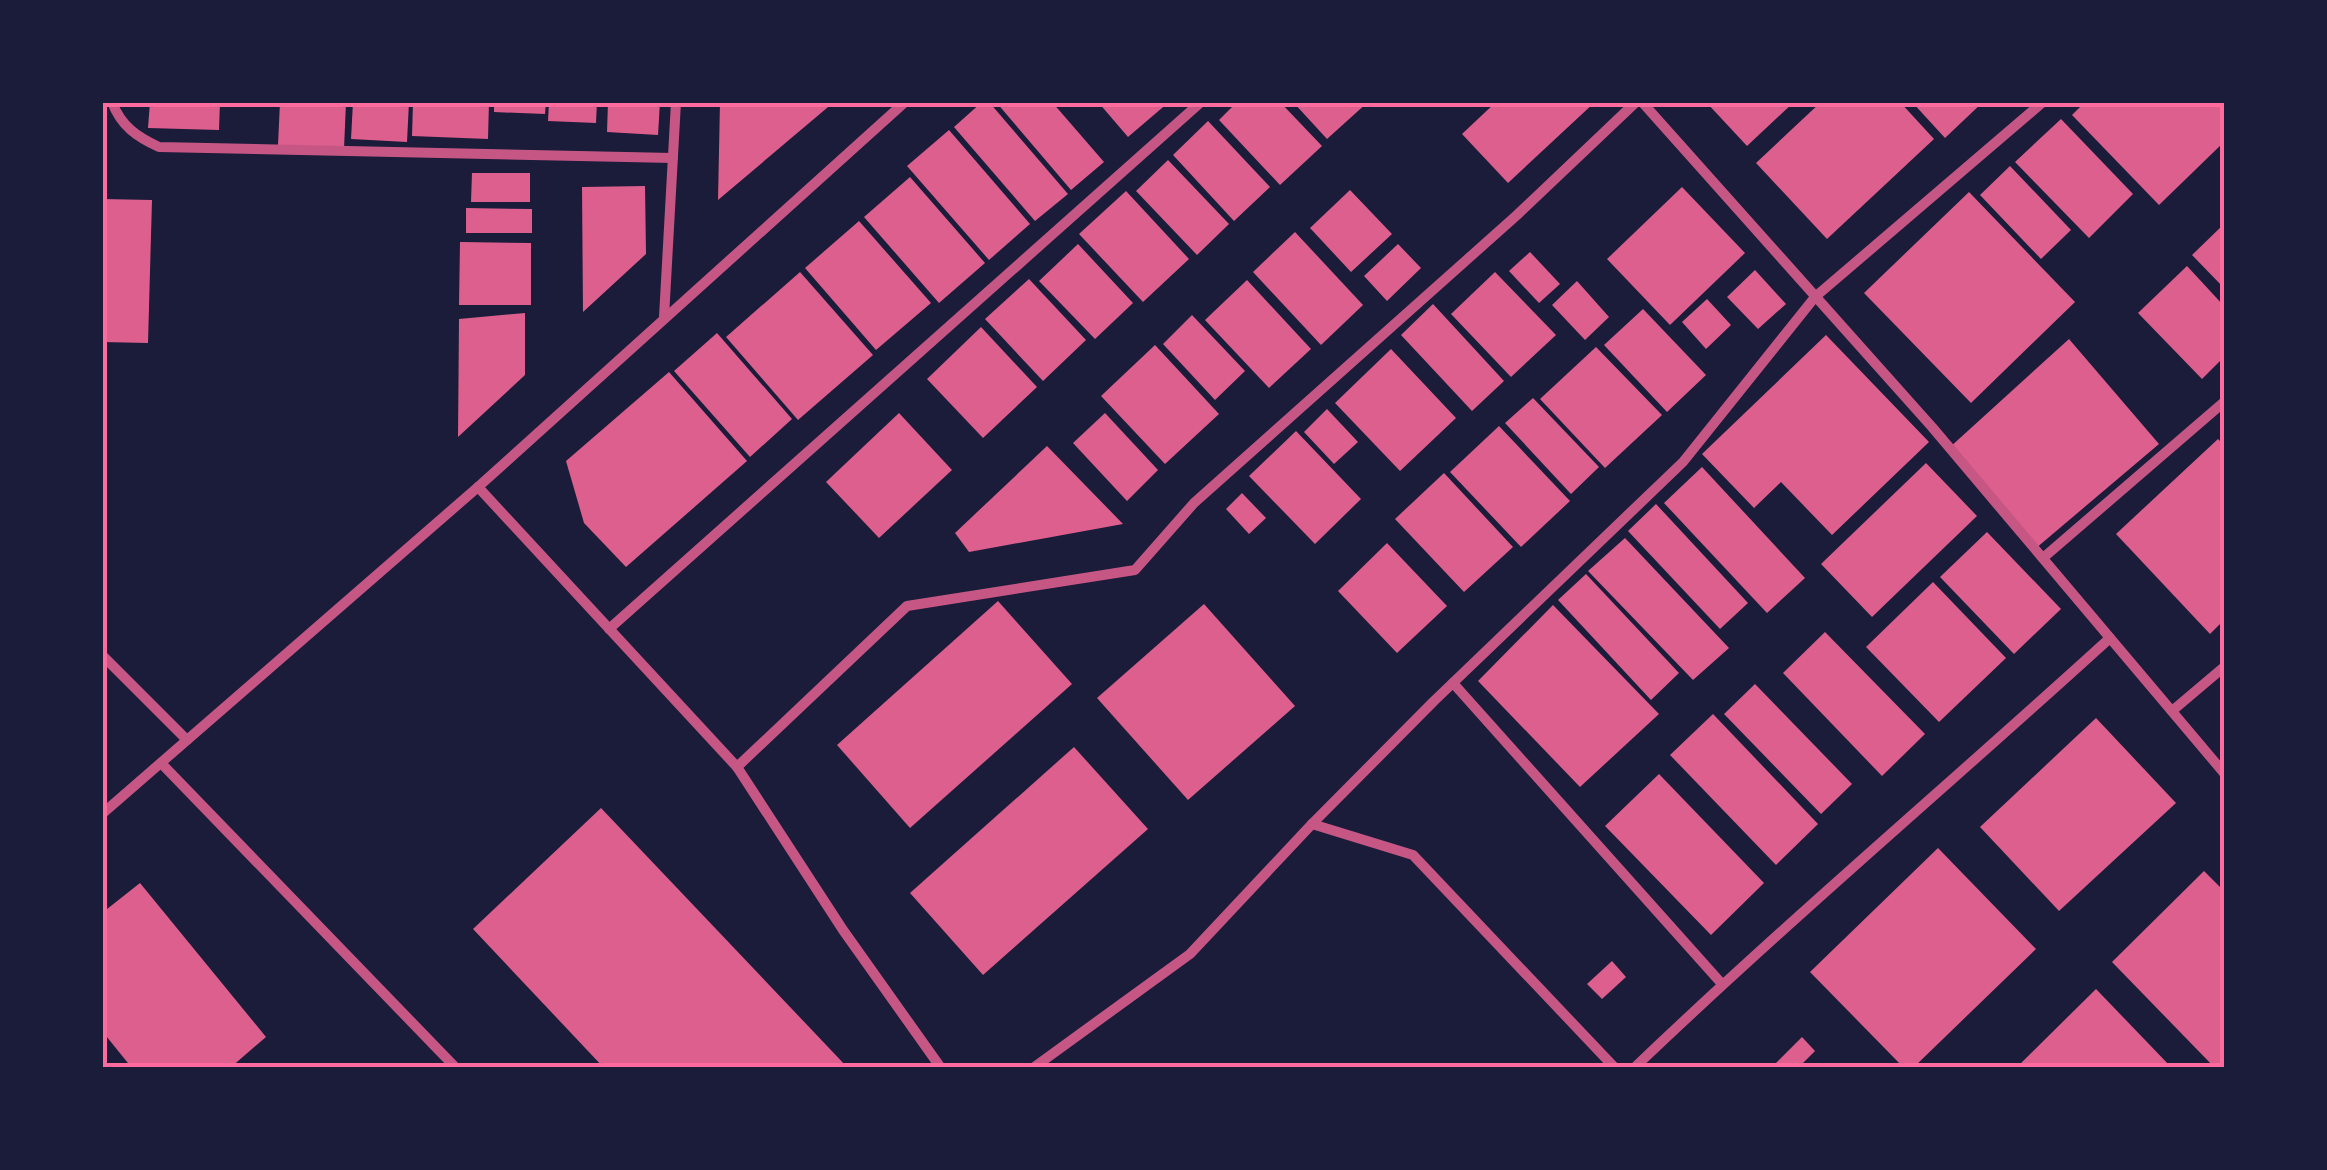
<svg xmlns="http://www.w3.org/2000/svg" width="2327" height="1170" viewBox="0 0 2327 1170" font-family="'Space Grotesk',sans-serif">
	<rect width="100%" height="100%" fill="#1b1b3a"/>
	<g fill="#dd5f8e">
		<path d="M150,102H220L219,130L148,128Z"/>
		<path d="M280,102H346L344,149L278,145Z"/>
		<path d="M353,102H409L407,142L351,139Z"/>
		<path d="M413,102H489L488,139L412,136Z"/>
		<path d="M494,102H546L545,114L494,112Z"/>
		<path d="M549,102H597L596,123L548,121Z"/>
		<path d="M608,102H660L658,135L607,132Z"/>
		<path d="M720,102H834L718,200Z"/>
		<path d="M982,102H989L1068,194L1035,221L954,127Z"/>
		<path d="M996,102H1052L1104,162L1071,190Z"/>
		<path d="M1098,102H1169L1128,137Z"/>
		<path d="M1237,102H1280L1322,146L1280,185L1219,120Z"/>
		<path d="M1293,102H1368L1327,139Z"/>
		<path d="M1496,102H1595L1508,183L1462,134Z"/>
		<path d="M1706,102H1794L1747,146Z"/>
		<path d="M1821,102H1900L1934,139L1827,239L1756,163Z"/>
		<path d="M1912,102H1983L1945,138Z"/>
		<path d="M2085,102H2224V142L2159,205L2072,115Z"/>
		<path d="M2061,119L2133,194L2089,238L2015,162Z"/>
		<path d="M1208,121L1270,187L1234,221L1173,155Z"/>
		<path d="M949,130L1030,224L989,260L907,166Z"/>
		<path d="M1168,160L1229,224L1197,255L1136,191Z"/>
		<path d="M2010,166L2071,230L2041,259L1980,195Z"/>
		<path d="M472,173H530V202H471Z"/>
		<path d="M910,177L985,263L939,303L864,217Z"/>
		<path d="M645,186L646,254L583,312L582,187Z"/>
		<path d="M1682,187L1745,253L1670,325L1607,259Z"/>
		<path d="M1350,190L1392,234L1351,272L1310,228Z"/>
		<path d="M1126,191L1189,259L1143,302L1079,234Z"/>
		<path d="M1969,192L2075,302L1971,403L1864,293Z"/>
		<path d="M102,199L152,200L148,343L102,342Z"/>
		<path d="M466,208L532,209V233H466Z"/>
		<path d="M859,221L931,303L876,350L805,268Z"/>
		<path d="M2224,224V288L2192,255Z"/>
		<path d="M1295,232L1363,305L1321,345L1253,272Z"/>
		<path d="M460,242L531,243V305H459Z"/>
		<path d="M1078,244L1133,303L1095,339L1039,281Z"/>
		<path d="M1398,244L1421,268L1387,301L1364,276Z"/>
		<path d="M1530,252L1560,284L1539,303L1509,271Z"/>
		<path d="M2187,266L2224,306V357L2202,379L2138,313Z"/>
		<path d="M1755,270L1786,304L1758,329L1727,297Z"/>
		<path d="M800,272L873,355L798,420L726,337Z"/>
		<path d="M1495,272L1556,335L1511,377L1451,314Z"/>
		<path d="M1029,279L1086,340L1043,381L985,319Z"/>
		<path d="M1247,280L1311,349L1269,388L1205,320Z"/>
		<path d="M1577,281L1609,317L1585,340L1552,305Z"/>
		<path d="M1707,299L1731,325L1706,349L1682,322Z"/>
		<path d="M1433,304L1504,381L1472,411L1401,335Z"/>
		<path d="M1643,309L1706,375L1667,412L1604,345Z"/>
		<path d="M525,313V375L458,437L459,319Z"/>
		<path d="M1192,315L1245,371L1215,400L1163,344Z"/>
		<path d="M981,327L1037,387L983,438L927,379Z"/>
		<path d="M717,333L792,419L750,457L674,371Z"/>
		<path d="M1826,335L1929,442L1832,535L1781,482L1754,508L1702,454Z"/>
		<path d="M2069,339L2159,444L2035,549L1949,448Z"/>
		<path d="M1155,345L1219,414L1165,464L1101,396Z"/>
		<path d="M1596,347L1662,415L1605,468L1540,399Z"/>
		<path d="M1391,349L1456,418L1400,471L1335,403Z"/>
		<path d="M669,372L747,461L626,567L584,523L566,461Z"/>
		<path d="M1533,398L1599,467L1571,494L1505,423Z"/>
		<path d="M1327,409L1358,442L1334,464L1304,432Z"/>
		<path d="M899,413L952,470L879,538L826,482Z"/>
		<path d="M1105,413L1158,470L1127,501L1073,443Z"/>
		<path d="M1499,426L1570,501L1521,547L1450,472Z"/>
		<path d="M1296,431L1361,499L1315,544L1249,476Z"/>
		<path d="M2218,439L2224,445V620L2210,634L2116,534Z"/>
		<path d="M1047,446L1123,524L969,552L955,533Z"/>
		<path d="M1926,463L1977,516L1872,617L1821,564Z"/>
		<path d="M1702,467L1805,578L1767,613L1664,503Z"/>
		<path d="M1444,473L1513,547L1464,592L1395,519Z"/>
		<path d="M1242,493L1266,518L1249,534L1226,509Z"/>
		<path d="M1656,504L1748,603L1720,629L1628,531Z"/>
		<path d="M1987,532L2061,609L2014,654L1940,577Z"/>
		<path d="M1625,538L1729,648L1693,680L1588,571Z"/>
		<path d="M1387,543L1447,606L1397,653L1338,591Z"/>
		<path d="M1586,574L1679,673L1651,700L1558,600Z"/>
		<path d="M1933,582L2006,658L1939,722L1866,647Z"/>
		<path d="M998,601L1072,684L910,828L837,745Z"/>
		<path d="M1204,604L1295,706L1188,800L1097,698Z"/>
		<path d="M1553,605L1659,714L1580,787L1478,681Z"/>
		<path d="M1825,632L1925,734L1882,776L1783,673Z"/>
		<path d="M1755,684L1852,784L1821,814L1724,714Z"/>
		<path d="M1713,714L1818,824L1776,865L1670,755Z"/>
		<path d="M2096,718L2176,803L2059,911L1980,827Z"/>
		<path d="M1074,747L1148,829L983,975L910,893Z"/>
		<path d="M1659,774L1764,883L1711,935L1605,826Z"/>
		<path d="M601,808L848,1068H604L473,929Z"/>
		<path d="M1938,848L2036,949L1913,1068H1904L1810,972Z"/>
		<path d="M2204,871L2224,891V1068H2215L2112,962Z"/>
		<path d="M140,883L266,1037L230,1068H132L102,1031V913Z"/>
		<path d="M1612,961L1626,977L1602,999L1587,984Z"/>
		<path d="M2096,989L2172,1068H2016Z"/>
		<path d="M1802,1037L1815,1051L1798,1068H1771Z"/>
	</g>
	<g fill="none" stroke-linecap="round" stroke-linejoin="round">
		<g stroke="#c65784" stroke-width="10">
			<path d="M112,102C121,126 137,137 159,147L673,158"/>
			<path d="M1642,102L1932,427L2224,773"/>
			<path d="M664,317L676,102"/>
			<path d="M478,487L737,767L843,930L941,1068"/>
			<path d="M2043,558L2224,402"/>
			<path d="M609,629L1201,102"/>
			<path d="M102,655L187,740"/>
			<path d="M1453,683L1722,984"/>
			<path d="M2172,711L2224,667"/>
			<path d="M161,763L456,1068"/>
			<path d="M737,767L907,606L1135,570L1194,503L1517,215L1636,102"/>
			<path d="M102,814L478,487L905,102"/>
			<path d="M1312,824L1413,855L1615,1068"/>
			<path d="M1033,1068L1190,954L1312,824L1434,701L1683,462L1815,297L2043,102"/>
			<path d="M1634,1068C1789,920 1952,782 2110,638"/>
		</g>
	</g>
	<rect width="2327" height="1170" fill="none" stroke="#1b1b3a" stroke-width="210"/>
	<rect x="105" y="105" width="2117" height="960" fill="none" stroke="#ff6b9d" stroke-width="4"/>
</svg>
